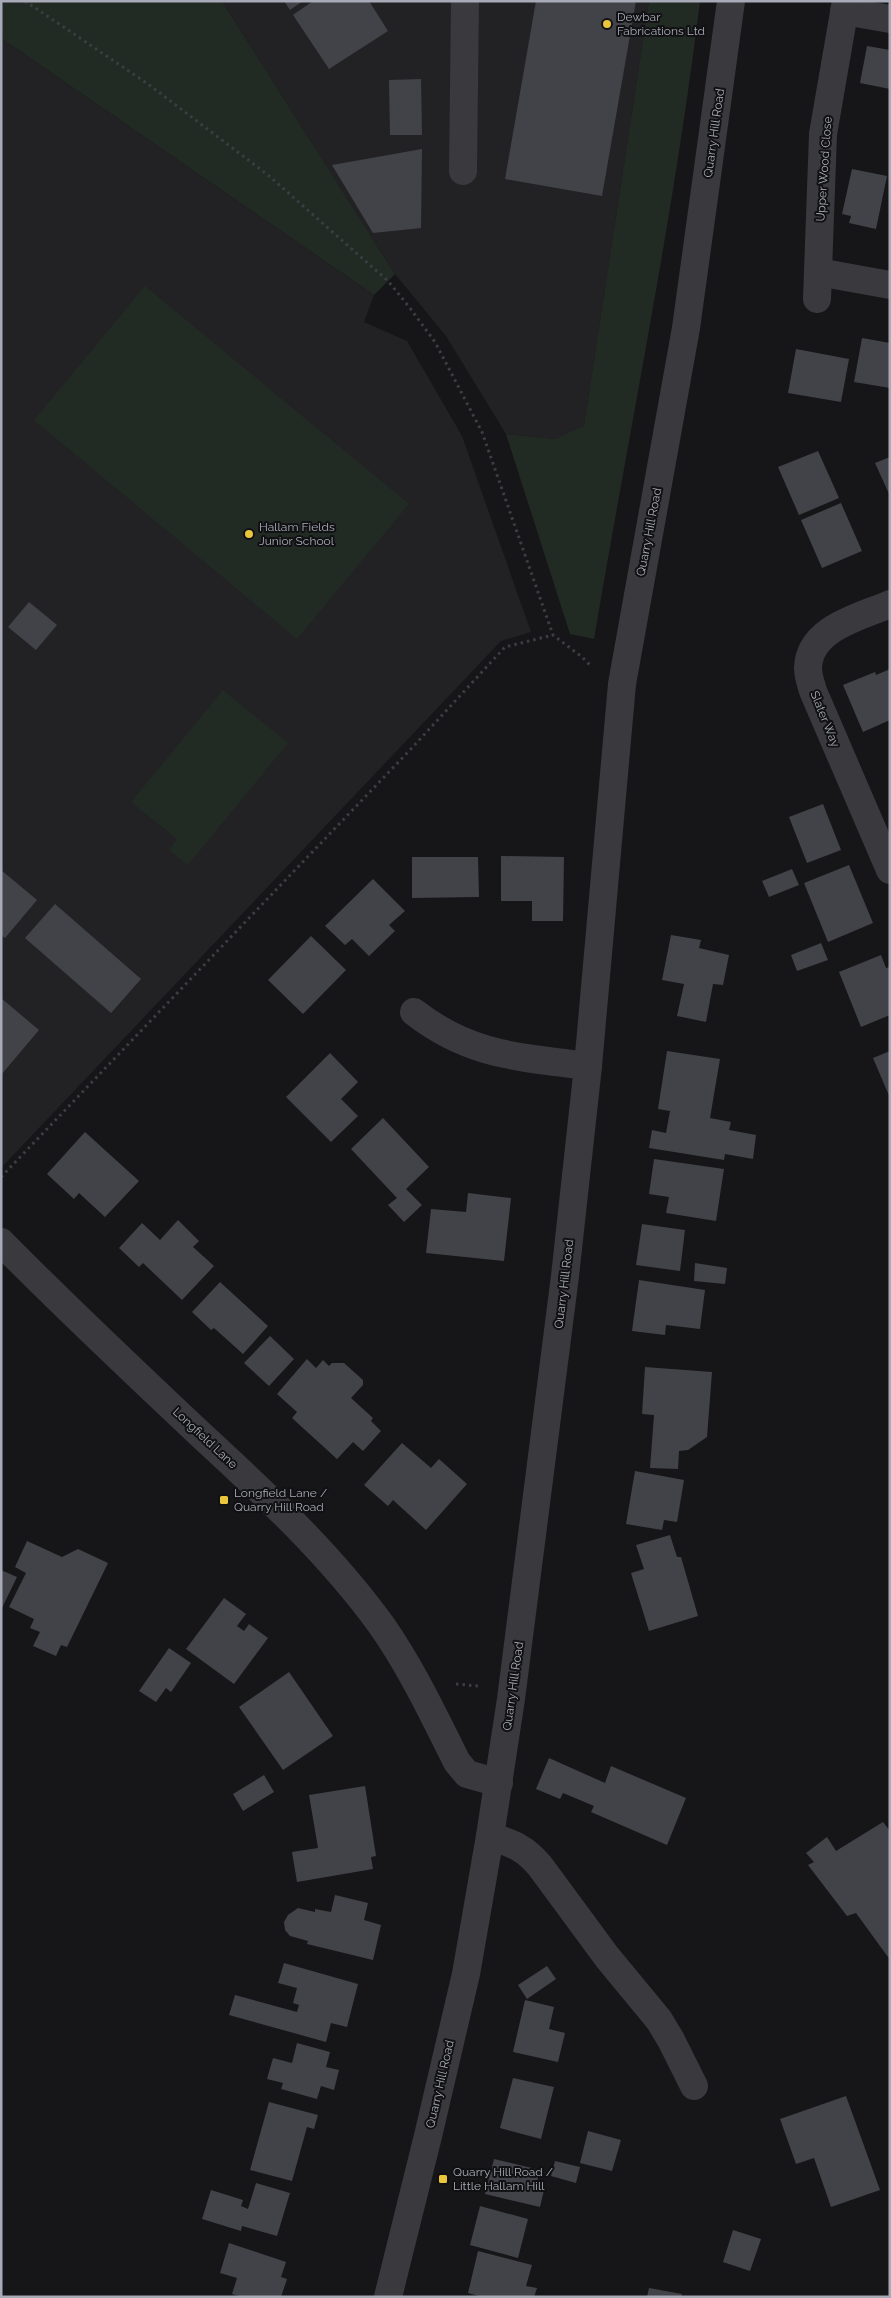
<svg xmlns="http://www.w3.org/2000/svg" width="891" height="2298" viewBox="0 0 891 2298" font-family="Raleway,sans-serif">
	<rect width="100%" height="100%" fill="#161618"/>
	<g fill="#222225">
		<path d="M222,1H649L584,425L555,439L506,434L446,336L395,274Z"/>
		<path d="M1,38L374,295L364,322L407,341L462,436L531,632L501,641L1,1168Z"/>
	</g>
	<g fill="#222a24">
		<path d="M1,1H222L395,274L374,295L1,38Z"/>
		<path d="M649,1H700C674,215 630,426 594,639L570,634L506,434L555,439L584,425Z"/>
		<path d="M145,286L409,504L297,639L34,420Z"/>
		<path d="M223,690L288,743L188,865L169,850L177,839L131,802Z"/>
	</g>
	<g fill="#424348">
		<path d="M284,1H303L290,10Z"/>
		<path d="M313,1H369L388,31L329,69L293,15Z"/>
		<path d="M536,1H636L602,196L505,179Z"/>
		<path d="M867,46L890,50V89L860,83Z"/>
		<path d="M421,79L422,135H390L389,80Z"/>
		<path d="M422,149L421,228L373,233L332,165Z"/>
		<path d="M852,169L887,176L876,229L849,223L851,216L842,214Z"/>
		<path d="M862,338L890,343V388L854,382Z"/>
		<path d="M796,349L849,359L841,402L788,393Z"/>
		<path d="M818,451L839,498L799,515L778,467Z"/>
		<path d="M890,457V496L875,463Z"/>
		<path d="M841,503L862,551L822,568L801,520Z"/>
		<path d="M29,602L57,625L36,650L8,627Z"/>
		<path d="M890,669V720L863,732L843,685L875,672L876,675Z"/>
		<path d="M823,804L841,850L807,863L789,817Z"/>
		<path d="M501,856L564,857L563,921H532V901H501Z"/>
		<path d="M412,857H478L479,897L412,898Z"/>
		<path d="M849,865L873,923L828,942L804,883Z"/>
		<path d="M792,869L799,885L769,897L762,881Z"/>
		<path d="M1,870L37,900L5,938L1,935Z"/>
		<path d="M373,879L405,911L389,925L395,931L369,956L352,939L345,945L325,926Z"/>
		<path d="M55,904L141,979L111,1013L25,938Z"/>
		<path d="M671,935L701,940L699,948L729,955L723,985L713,984L706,1022L677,1016L684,984L662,980Z"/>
		<path d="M311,936L346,970L303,1014L268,980Z"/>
		<path d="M821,943L828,960L797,971L791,955Z"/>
		<path d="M881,955L886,968L890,967V1015L861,1027L839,972Z"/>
		<path d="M1,998L39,1030L1,1075Z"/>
		<path d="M667,1051L720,1059L710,1118L731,1122L729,1130L756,1135L753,1159L725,1154L724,1160L649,1148L652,1130L666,1133L670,1111L658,1109Z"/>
		<path d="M890,1051V1098L873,1058Z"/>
		<path d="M330,1053L358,1082L341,1099L358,1116L331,1142L286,1097Z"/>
		<path d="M383,1118L429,1167L406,1189L422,1205L404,1222L388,1205L397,1198L351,1149Z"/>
		<path d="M85,1132L139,1181L105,1217L79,1193L74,1199L47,1174Z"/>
		<path d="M654,1159L724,1169L716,1221L666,1213L669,1197L649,1194Z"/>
		<path d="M468,1193L511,1198L504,1261L426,1253L431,1209L466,1212Z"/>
		<path d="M178,1220L199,1241L193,1247L214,1266L182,1300L143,1263L139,1267L119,1248L142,1223L160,1240Z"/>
		<path d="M642,1224L685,1230L680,1271L636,1265Z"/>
		<path d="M695,1263L727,1268L725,1284L694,1281Z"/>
		<path d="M639,1280L705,1290L700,1329L666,1325L665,1335L632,1331Z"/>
		<path d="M220,1282L268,1326L243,1354L214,1328L211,1330L192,1312Z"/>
		<path d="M270,1336L294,1359L269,1386L244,1363Z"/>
		<path d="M307,1359L316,1368L323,1360L329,1366L332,1363H344L363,1380V1385L351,1398L373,1418L371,1421L381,1431L363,1451L353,1442L337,1459L292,1418L297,1412L277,1394Z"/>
		<path d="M645,1367L712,1372L707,1437L688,1450L679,1451L678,1469L650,1468L654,1415L642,1414Z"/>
		<path d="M402,1443L431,1468L439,1459L467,1484L426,1530L393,1500L388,1506L364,1485Z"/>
		<path d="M635,1471L684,1480L677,1522L664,1520L662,1530L626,1524Z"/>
		<path d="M670,1535L677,1557H681L698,1616L649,1631L631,1573L644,1569L636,1545Z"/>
		<path d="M27,1541L62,1557L78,1549L108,1563L67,1647L61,1645L56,1656L33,1646L40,1632L30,1628L34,1619L9,1607L26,1573L15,1567Z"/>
		<path d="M1,1570L17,1577L1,1610Z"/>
		<path d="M224,1598L246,1614L237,1626L244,1631L249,1624L268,1638L234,1684L186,1649Z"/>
		<path d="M169,1648L191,1663L171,1692L166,1688L156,1702L139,1691Z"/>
		<path d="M289,1672L333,1736L283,1770L239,1707Z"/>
		<path d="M549,1758L605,1783L611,1766L686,1798L667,1845L591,1812L594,1806L563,1793L560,1799L536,1789Z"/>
		<path d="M264,1775L274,1792L243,1811L233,1794Z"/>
		<path d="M365,1786L376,1856L371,1857L373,1869L297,1882L292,1852L318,1848L309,1795Z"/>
		<path d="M883,1822L890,1831V1956L888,1957L856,1913L847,1916L808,1865L814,1862L806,1853L827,1837L836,1851Z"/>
		<path d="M335,1895L368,1903L364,1920L381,1925L373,1960L307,1944L308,1941L290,1936L285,1930L284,1922L288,1915L298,1908L315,1912V1909L331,1912Z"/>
		<path d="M284,1963L358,1984L347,2027L331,2023L326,2042L229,2015L235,1995L297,2012L299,2005L293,2003L297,1988L278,1983Z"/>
		<path d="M547,1966L556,1979L527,1999L518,1985Z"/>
		<path d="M525,2000L554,2007L549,2029L565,2033L558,2062L513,2052Z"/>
		<path d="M297,2043L330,2052L326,2067L339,2070L334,2090L321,2086L317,2099L281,2089L283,2083L267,2079L273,2058L292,2063Z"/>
		<path d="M513,2078L554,2087L541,2139L500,2128Z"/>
		<path d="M846,2096L880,2190L831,2207L814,2158L796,2164L780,2119Z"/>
		<path d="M269,2102L318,2115L314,2129L307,2127L292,2181L250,2170Z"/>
		<path d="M588,2131L621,2140L612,2171L580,2163Z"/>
		<path d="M494,2159L540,2170L535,2189L544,2190L540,2207L485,2194Z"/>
		<path d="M555,2161L580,2167L576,2183L551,2176Z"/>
		<path d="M256,2183L290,2193L277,2236L242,2226L241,2231L202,2219L211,2190L243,2200L241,2206L248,2209Z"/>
		<path d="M480,2206L528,2219L518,2258L470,2245Z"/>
		<path d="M733,2230L761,2239L750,2271L723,2262Z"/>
		<path d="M229,2243L286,2262L281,2277L287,2279L281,2297H242L232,2294L237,2278L220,2273Z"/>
		<path d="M478,2251L532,2265L526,2286L537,2288L534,2297H482L468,2293Z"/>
		<path d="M649,2288L682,2294L681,2297H647Z"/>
	</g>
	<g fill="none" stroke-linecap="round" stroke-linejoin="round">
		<g stroke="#3d3e43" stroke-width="3" stroke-dasharray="2.5 4" stroke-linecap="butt">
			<path d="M25,1L148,84L268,175L388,281L410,308L435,342L482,432L553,635L582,657L591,666"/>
			<path d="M1,1177L410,750L505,647L553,635"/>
			<path d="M456,1684L478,1686"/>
		</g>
		<g stroke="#39393e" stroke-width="28">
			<path d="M844,11L890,19"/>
			<path d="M463,171L465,1"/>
			<path d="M818,272L890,285"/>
			<path d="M817,299L823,134L846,1"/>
			<path d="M890,604C860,617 809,628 808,668C808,676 811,684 813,691L890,870"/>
			<path d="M414,1012C470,1056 520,1057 588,1066"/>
			<path d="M1,1242C66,1308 133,1371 200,1434C265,1494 330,1554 382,1626C412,1669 434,1716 457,1762L467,1774L499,1783"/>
			<path d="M490,1836C513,1844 524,1847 540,1866L607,1957L659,2020L671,2040L694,2086"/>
			<path d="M388,2297L428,2136L466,1974L490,1836L511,1699L565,1276L588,1066L622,684L686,328L731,1"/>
		</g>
	</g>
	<g fill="#eac63b" stroke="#111113" stroke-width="2">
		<circle cx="607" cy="24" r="5"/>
		<circle cx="249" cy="534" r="5"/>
		<rect x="219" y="1495" width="10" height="10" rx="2.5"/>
		<rect x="438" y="2174" width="10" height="10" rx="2.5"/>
	</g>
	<g text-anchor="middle" stroke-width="4" stroke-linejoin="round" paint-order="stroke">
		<g font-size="12" fill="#a8abb7" stroke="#111113" text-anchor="start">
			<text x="617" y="21">Dewbar<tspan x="617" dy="14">Fabrications Ltd</tspan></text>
			<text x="259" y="531">Hallam Fields<tspan x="259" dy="14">Junior School</tspan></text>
			<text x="234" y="1497">Longfield Lane /<tspan x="234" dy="14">Quarry Hill Road</tspan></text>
			<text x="453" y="2176">Quarry Hill Road /<tspan x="453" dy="14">Little Hallam Hill</tspan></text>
		</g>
		<g font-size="12" fill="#a8abb7" stroke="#111113">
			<text transform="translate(714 133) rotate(-82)" y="4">Quarry Hill Road</text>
			<text transform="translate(824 169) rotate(-86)" y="4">Upper Wood Close</text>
			<text transform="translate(649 532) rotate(-79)" y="4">Quarry Hill Road</text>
			<text transform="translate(825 719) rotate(68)" y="4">Slater Way</text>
			<text transform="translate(564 1284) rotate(-83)" y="4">Quarry Hill Road</text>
			<text transform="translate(205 1438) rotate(43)" y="4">Longfield Lane</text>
			<text transform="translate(513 1686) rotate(-82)" y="4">Quarry Hill Road</text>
			<text transform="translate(440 2084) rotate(-77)" y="4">Quarry Hill Road</text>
		</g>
	</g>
	<rect width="891" height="2298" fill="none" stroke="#a8abb7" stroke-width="5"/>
</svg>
